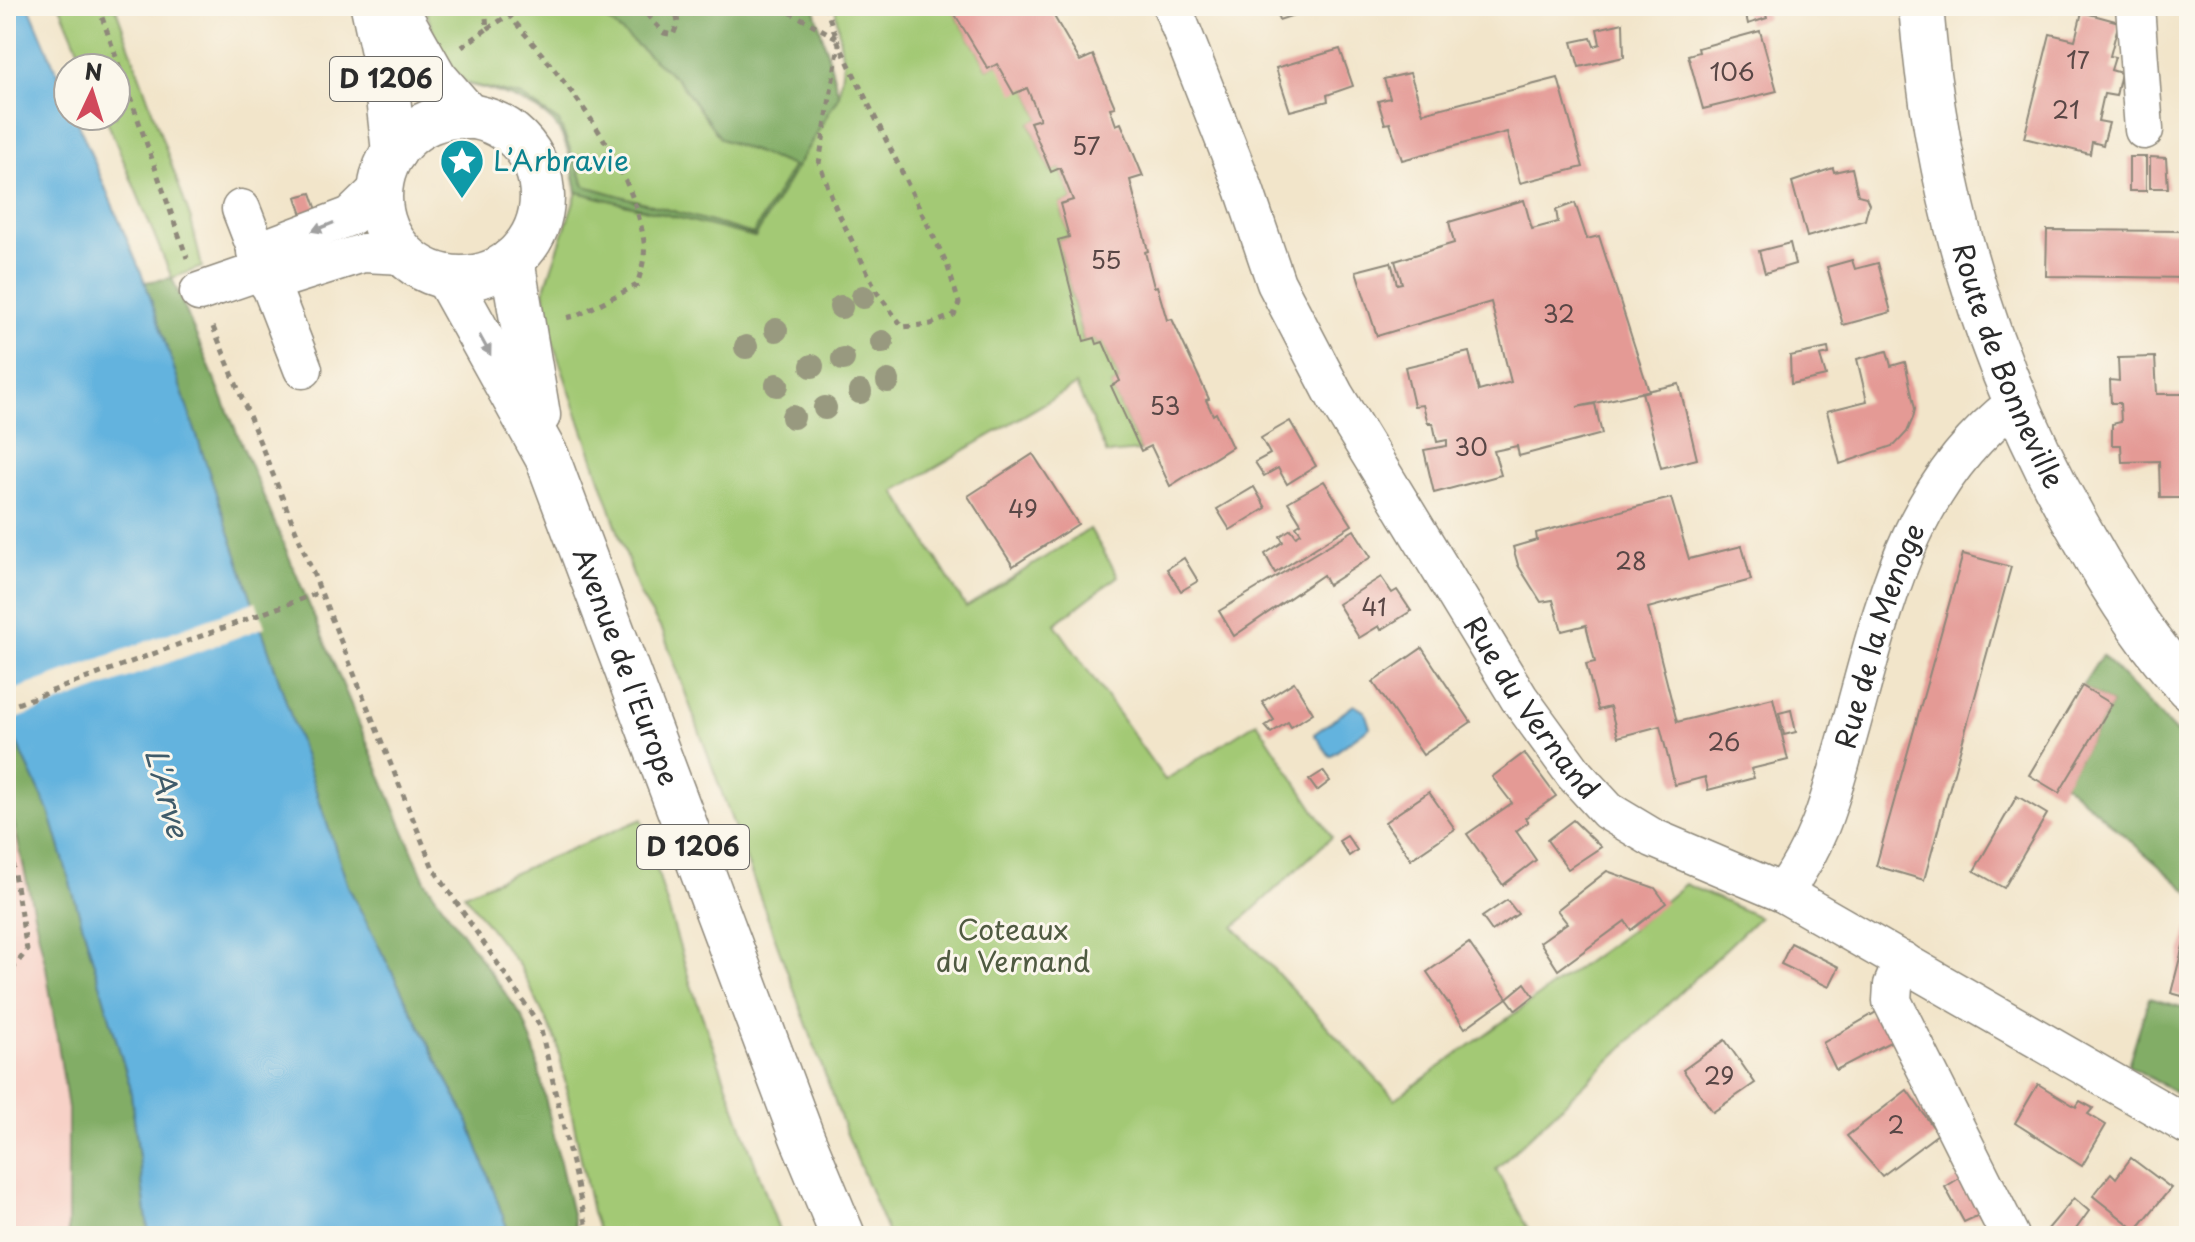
<svg xmlns="http://www.w3.org/2000/svg" width="2195" height="1242" viewBox="0 0 2195 1242" font-family="'Playpen Sans',sans-serif">
	<rect width="100%" height="100%" fill="#fbf7ec"/>
	<filter id="ink" filterUnits="userSpaceOnUse"><feTurbulence type="fractalNoise" baseFrequency=".0125" numOctaves="2"/><feDisplacementMap in="SourceGraphic" scale="16" xChannelSelector="R" yChannelSelector="G"/><feConvolveMatrix kernelMatrix="1 2 1 2 8 2 1 2 1" color-interpolation-filters="sRGB"/></filter>
	<filter id="wash" filterUnits="userSpaceOnUse"><feTurbulence type="fractalNoise" baseFrequency=".006" numOctaves="4" result="noise"/><feDisplacementMap in="SourceGraphic" scale="32" xChannelSelector="R" yChannelSelector="G"/><feGaussianBlur stdDeviation="1.8" result="paint"/><feColorMatrix in="noise" values="0 0 0 0 0 0 0 0 0 0 0 0 0 0 0 0 0 1.4 0 .05"/><feComposite in="paint" operator="in"/></filter>
	<g filter="url(#wash)">
		<rect width="100%" height="100%" fill="#f2e5ca"/>
		<path fill="#f7d1c7" d="M6,807L13,819L46,967L68,1108V1236H6Z"/>
		<g fill="#a3c974" stroke="#677a50" stroke-width="2">
			<path d="M60,6H115L191,220L202,267L172,278L105,116H116V68H86Z"/>
			<path d="M424,6H599L604,17L678,80L721,139L793,166L753,234L585,186L559,122L521,96L467,84L444,61Z"/>
			<path d="M835,6H955L952,9L988,69L997,64L1027,88L1040,119L1030,123L1051,172L1060,168L1073,200L1060,204L1069,237L1058,240L1083,340L1095,338L1097,344L1103,342L1120,381L1111,386L1141,451L1107,454L1076,385L895,491L966,607L1090,529L1118,576L1055,624L1165,780L1257,722L1332,837L1234,927L1395,1099L1631,930L1685,884L1759,917L1496,1169L1532,1236H889L846,1132L663,632L640,595L552,340L544,291L577,192L755,237L839,95L843,63Z"/>
			<path d="M642,819L690,982L781,1236H600L592,1212L557,1042L520,967L464,894Z"/>
		</g>
		<g fill="#82ad66" stroke="#566c48" stroke-width="2">
			<path d="M599,6H814L839,95L755,237L577,192C573,171 568,138 553,122C532,101 495,91 467,84L521,96L559,122L585,186L753,234L793,166L721,139L678,80L604,17Z"/>
			<path d="M172,278L425,881L523,1018L533,1045L577,1236H510L469,1123L348,886L145,282Z"/>
			<path d="M2102,655L2189,746V892L2064,783L2112,704L2082,686Z"/>
			<path d="M6,719L49,811L130,1086L149,1236H68V1108L46,967L13,819L6,807Z"/>
			<path d="M2149,998L2189,1009V1100L2128,1065Z"/>
		</g>
		<g fill="#63b3de" stroke="#476f84" stroke-width="2">
			<path d="M6,6H29L68,99V116H75L145,282L348,886L469,1123L510,1236H149L130,1086L49,811L6,719Z"/>
			<path d="M1354,705L1365,712L1370,727L1330,756L1314,734Z"/>
		</g>
		<path fill="#f2e5ca" d="M256,601L265,627L6,723V693Z"/>
		<g id="blocks">
			<g fill="#e49a95">
				<path d="M955,6H1048L1080,61L1093,55L1115,107L1110,108L1116,125L1121,123L1143,176L1130,180L1148,251L1145,252L1154,287L1157,286L1167,320L1172,319L1209,399L1206,400L1213,415L1216,413L1232,447L1170,486L1151,446L1141,451L1111,386L1120,381L1103,342L1097,344L1095,338L1084,341L1058,240L1069,237L1060,204L1073,200L1060,168L1051,172L1030,122L1040,119L1027,88L1014,94L997,64L988,69L951,8Z"/>
				<path d="M1275,6H1318V7L1279,20Z"/>
				<path d="M1744,6H1763L1767,18L1748,24Z"/>
				<path d="M2082,12L2119,22L2110,56L2115,57L2111,70L2121,73L2116,96L2104,94L2098,121L2109,123L2103,145L2092,142L2090,154L2024,138L2050,34L2075,40Z"/>
				<path d="M1623,23L1624,57L1579,67L1572,42L1591,38L1594,46L1600,44L1597,29Z"/>
				<path d="M1760,31L1777,91L1703,109L1688,55L1699,52L1698,48Z"/>
				<path d="M1340,49L1353,86L1327,95L1328,101L1290,111L1276,68Z"/>
				<path d="M1410,73L1423,113L1558,78L1583,167L1520,183L1507,132L1402,160L1390,123L1385,124L1378,101L1390,98L1384,79Z"/>
				<rect x="2129" y="157" width="17" height="34"/>
				<path d="M2150,157L2166,158L2168,188H2150Z"/>
				<path d="M1833,168L1834,172L1852,168L1858,195L1866,197L1869,204L1865,220L1807,237L1792,182Z"/>
				<path d="M311,193L317,210L302,215L296,197Z"/>
				<path d="M1524,200L1532,229L1558,222L1556,210L1575,203L1587,239L1599,236L1649,391L1577,407L1595,404L1602,434L1519,456L1517,446L1494,451L1501,475L1434,493L1424,450L1447,446V440L1437,442L1433,423H1428L1423,405L1414,406L1405,367L1469,352L1479,391L1511,382L1491,302L1377,336L1356,271L1391,262L1397,284L1402,283L1395,261L1454,243L1449,222Z"/>
				<path d="M2047,230L2189,231V278L2046,276Z"/>
				<path d="M1790,243L1795,264L1765,273L1759,251Z"/>
				<path d="M1852,260L1855,269L1878,263L1891,312L1843,325L1827,267Z"/>
				<path d="M1828,348L1829,354L1820,356L1826,376L1791,384L1790,356Z"/>
				<path d="M1887,351L1891,366L1905,362L1915,409L1913,418L1907,432L1895,445L1840,464L1827,411L1867,401L1857,359Z"/>
				<path d="M2155,357L2157,394H2189V498H2160L2159,461L2122,462L2121,445H2112V424L2121,422L2120,403H2111L2110,380L2119,381L2118,358Z"/>
				<path d="M1679,384L1697,459L1661,468L1642,392Z"/>
				<path d="M1290,421L1316,466L1287,484L1278,468L1264,476L1255,462L1270,454L1261,438Z"/>
				<path d="M1033,454L1078,524L1013,566L968,496Z"/>
				<path d="M1324,481L1352,525L1275,573L1265,554L1283,542L1280,536L1291,529L1296,536L1301,533L1296,526L1301,523L1288,502Z"/>
				<path d="M1254,487L1266,508L1230,530L1217,509Z"/>
				<path d="M1671,498L1689,559L1742,546L1751,580L1648,608L1677,722L1773,698L1788,760L1751,769L1754,778L1708,790L1705,777L1675,785L1660,726L1618,737L1610,707L1598,710L1586,664L1595,662L1586,625L1562,631L1553,600L1541,602L1518,565L1513,547L1537,540L1536,533Z"/>
				<path d="M1354,530L1371,557L1328,585L1323,575L1234,636L1219,611Z"/>
				<path d="M1963,554L2011,567L1924,880L1876,866Z"/>
				<path d="M1184,558L1198,581L1181,591L1167,569Z"/>
				<path d="M1381,577L1392,593L1397,590L1411,611L1381,630L1379,626L1359,638L1338,604Z"/>
				<path d="M1422,648L1471,722L1423,755L1373,682Z"/>
				<path d="M1294,682L1313,713L1291,727L1288,722L1271,733L1265,726L1274,720L1262,702Z"/>
				<path d="M2082,686L2112,704L2059,793L2029,775Z"/>
				<path d="M1791,710L1796,732L1784,735L1779,713Z"/>
				<path d="M1524,753L1556,796L1525,818L1528,822L1516,831L1536,860L1503,885L1467,834L1512,803L1492,777Z"/>
				<path d="M1323,771L1330,781L1317,791L1309,780Z"/>
				<path d="M1429,792L1455,829L1411,859L1385,822Z"/>
				<path d="M2017,796L2047,814L2004,888L1974,871Z"/>
				<path d="M1573,820L1601,847L1568,869L1547,840Z"/>
				<path d="M1347,836L1357,850L1349,856L1339,841Z"/>
				<path d="M1607,871L1655,888L1666,903L1631,930L1625,921L1558,970L1540,942L1567,923L1557,910Z"/>
				<path d="M1507,900L1518,914L1492,931L1482,917Z"/>
				<path d="M2188,926H2189V998L2171,993Z"/>
				<path d="M1469,943L1507,998L1465,1028L1427,972Z"/>
				<path d="M1791,943L1839,967L1829,987L1781,964Z"/>
				<path d="M1525,983L1534,996L1516,1010L1507,998Z"/>
				<path d="M1880,1010L1896,1039L1836,1070L1823,1043Z"/>
				<path d="M1725,1040L1755,1083L1713,1112L1683,1070Z"/>
				<path d="M2038,1084L2076,1107L2080,1101L2093,1108L2088,1114L2106,1125L2082,1166L2015,1123Z"/>
				<path d="M1907,1090L1938,1134L1882,1176L1847,1136Z"/>
				<path d="M2131,1158L2171,1188L2136,1230L2093,1196L2111,1173L2116,1178Z"/>
				<path d="M1966,1174L1986,1212L1964,1222L1945,1187Z"/>
				<path d="M2074,1198L2089,1211L2071,1236H2042Z"/>
			</g>
		</g>
	</g>
	<g filter="url(#ink)">
		<use href="#blocks" fill-opacity="0" stroke="#8e887a" stroke-width="2"/>
		<g fill="none" stroke-linecap="round" stroke-linejoin="round">
			<g stroke="#8e887a" stroke-width="41">
				<g id="minor">
					<path id="s1" d="M1172,6L1244,189L1276,283L1335,396L1519,698L1575,775L1608,811L1653,838L1783,893L2189,1126"/>
					<path d="M2135,6L2144,130"/>
					<path d="M241,209L303,369"/>
					<path d="M256,252L351,216L381,187"/>
					<path d="M268,283L363,253L405,255"/>
					<path d="M199,292L263,270"/>
					<path id="s2" d="M1783,893C1820,841 1829,803 1846,743C1882,616 1904,487 2016,403"/>
					<path d="M1903,961L1893,985L1892,1001L2010,1236"/>
				</g>
			</g>
			<g stroke="#8e887a" stroke-width="47">
				<g id="major">
					<path d="M373,6L383,52L394,152"/>
					<path d="M394,6L435,78L469,117"/>
					<path id="s3" d="M1921,6C1936,196 1989,375 2085,539C2114,591 2148,644 2189,688"/>
					<circle cx="461" cy="197" r="81"/>
					<path d="M512,260L538,415"/>
					<path id="s4" d="M447,277L547,457L802,1137L843,1236"/>
				</g>
			</g>
			<g stroke="#8e887a" stroke-width="5" stroke-dasharray="6 6" stroke-linecap="butt">
				<path d="M98,6L187,258"/>
				<path d="M485,6L487,29L509,15C562,78 632,158 644,242C646,257 641,271 637,285L578,315L562,319"/>
				<path d="M639,6L664,33L673,35L678,23L675,6"/>
				<path d="M779,6L837,38"/>
				<path d="M825,6L839,44L947,264L959,303L954,315L931,324L903,327L878,294L835,206L819,163L839,44"/>
				<path d="M509,15L510,6"/>
				<path d="M462,47L487,29"/>
				<path d="M213,327L433,868L540,1026L589,1236"/>
				<path d="M6,708L318,593"/>
				<path d="M6,827L27,950L6,978"/>
			</g>
			<use href="#minor" stroke="#fff" stroke-width="38"/>
			<use href="#major" stroke="#fff" stroke-width="44"/>
		</g>
		<g fill="#98997f">
			<circle cx="863" cy="297" r="12"/>
			<circle cx="841" cy="307" r="12"/>
			<circle cx="776" cy="330" r="12"/>
			<circle cx="882" cy="342" r="12"/>
			<circle cx="746" cy="347" r="12"/>
			<circle cx="843" cy="359" r="12"/>
			<circle cx="812" cy="366" r="12"/>
			<circle cx="888" cy="381" r="12"/>
			<circle cx="777" cy="385" r="12"/>
			<circle cx="860" cy="392" r="12"/>
			<circle cx="825" cy="408" r="12"/>
			<circle cx="793" cy="417" r="12"/>
		</g>
		<defs><path id="oneway-solid" d="M-6-.8H1V-3.2L6.5 0L1 3.2V.8H-6Z" transform="scale(2)"/></defs>
		<g fill="#a0a0a0">
			<use href="#oneway-solid" transform="translate(323 227) rotate(158)"/>
			<use href="#oneway-solid" transform="translate(485 345) rotate(61)"/>
		</g>
	</g>
	<defs>
		<g id="sight-pin" transform="scale(2.3)"><path d="M0 17L-7.5 6A9.5 9.5 0 1 1 7.5 6Z" fill="#0f9aa8" stroke="#fbf7ec"/><path d="M0-6L1.8-2.2L6-1.7L2.9 1.2L3.7 5.4L0 3.3L-3.7 5.4L-2.9 1.2L-6-1.7L-1.8-2.2Z" fill="#fff"/></g>
	</defs>
	<g fill-rule="evenodd">
		<use href="#sight-pin" x="462" y="161"/>
	</g>
	<g text-anchor="middle" stroke-width="6" stroke-linejoin="round" paint-order="stroke">
		<g font-size="24" fill="#594746">
			<text x="2078" y="69">17</text>
			<text x="1732" y="81">106</text>
			<text x="2066" y="119">21</text>
			<text x="1086" y="155">57</text>
			<text x="1106" y="269">55</text>
			<text x="1559" y="323">32</text>
			<text x="1165" y="415">53</text>
			<text x="1471" y="456">30</text>
			<text x="1023" y="518">49</text>
			<text x="1631" y="570">28</text>
			<text x="1374" y="616">41</text>
			<text x="1724" y="751">26</text>
			<text x="1719" y="1085">29</text>
			<text x="1896" y="1134">2</text>
		</g>
		<g fill="#fbf7ec" stroke="#696865" stroke-width="2">
			<rect x="330" y="57" width="112" height="44" rx="6"/>
			<rect x="637" y="825" width="112" height="44" rx="6"/>
		</g>
		<g font-size="26" font-weight="bold" fill="#2b2b2b">
			<text x="386" y="88">D 1206</text>
			<text x="693" y="856">D 1206</text>
		</g>
		<g font-size="28" fill="#0d838f" stroke="#fbf7ec" text-anchor="start">
			<text x="493" y="171">L’Arbravie</text>
		</g>
		<g font-size="28" fill="#2b2b2b" stroke="#fbf7ec">
			<text dy="10" stroke="none"><textPath href="#s3" startOffset="372">Route de Bonneville</textPath></text>
			<text dy="10" stroke="none"><textPath href="#s2" startOffset="276">Rue de la Menoge</textPath></text>
			<text dy="10" stroke="none"><textPath href="#s4" startOffset="430">Avenue de l'Europe</textPath></text>
			<text dy="10" stroke="none"><textPath href="#s1" startOffset="792">Rue du Vernand</textPath></text>
		</g>
		<g font-size="28" fill="#4f5a41" stroke="#fbf7ec">
			<text x="1013" y="940">Coteaux<tspan x="1013" dy="32">du Vernand</tspan></text>
		</g>
		<g font-size="30" font-style="italic" fill="#3f5b6a" stroke="#fbf7ec">
			<text transform="translate(166 793) rotate(75)" y="10">L'Arve</text>
		</g>
	</g>
	<rect width="2195" height="1242" fill="none" stroke="#fbf7ec" stroke-width="32"/>
	<g transform="translate(92 92) rotate(4)"><circle r="38" fill="#fbf7ec" stroke="#a8a59f" stroke-width="2"/>
	<path d="M0-6L14 30L0 20L-14 30Z" fill="#d1495b"/>
	<text y="-12" font-size="22" font-weight="bold" text-anchor="middle" fill="#2b2b2b">N</text>
	</g>
</svg>
